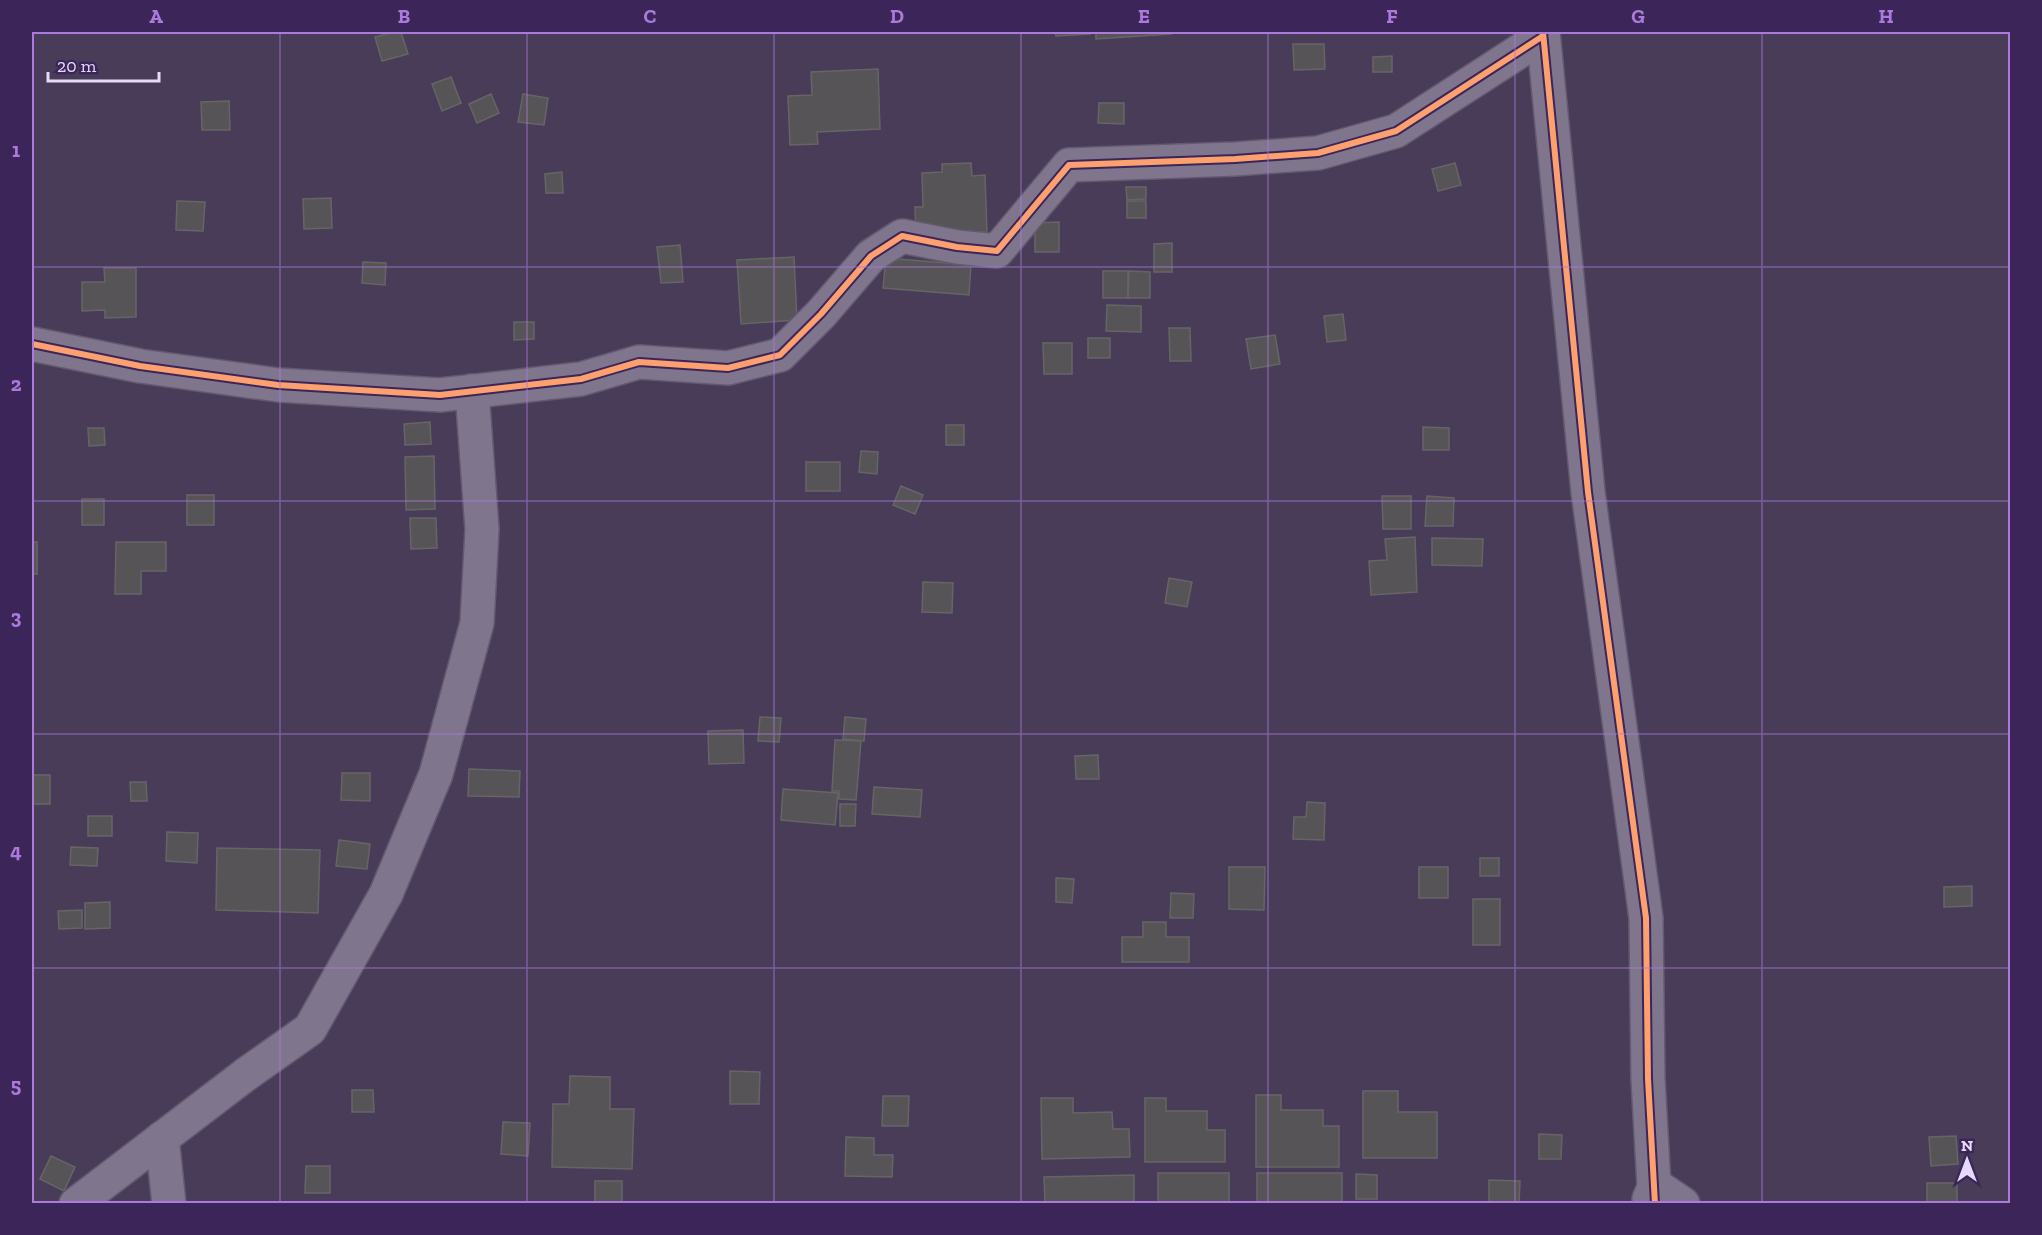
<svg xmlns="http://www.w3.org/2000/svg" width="2042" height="1235" viewBox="0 0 2042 1235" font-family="'Zilla Slab',serif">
	<rect width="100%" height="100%" fill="#483c58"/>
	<g fill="#575457" stroke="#676467" stroke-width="1.5">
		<path d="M394,32H401L408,54L382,61L375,37Z"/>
		<path d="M1055,32H1090V34L1056,36Z"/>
		<path d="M1096,32H1171V34L1096,39Z"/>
		<path d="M1293,44H1324L1325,69L1294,70Z"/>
		<path d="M1392,56V72H1373V57Z"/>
		<path d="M878,69L880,129L817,132L818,144L790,145L788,96L812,95L811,72Z"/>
		<path d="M451,77L461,103L442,111L432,84Z"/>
		<path d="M491,94L499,113L477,123L469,104Z"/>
		<path d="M523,94L548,98L544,125L518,122Z"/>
		<path d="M229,101L230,130H202L201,102Z"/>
		<path d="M1099,103H1124V124L1098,123Z"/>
		<path d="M971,163L972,176L985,175L987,232L916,234L915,207H923L922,173L942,172V164Z"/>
		<path d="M1455,163L1461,185L1438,191L1432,169Z"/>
		<path d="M562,172L563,193H546L545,174Z"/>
		<path d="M1126,187H1146V199L1127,200Z"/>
		<path d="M331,198L332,228L304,229L303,199Z"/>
		<path d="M177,201L205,202L203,231L176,230Z"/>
		<rect x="1127" y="201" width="19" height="17"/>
		<path d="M1059,222V252H1035V223Z"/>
		<path d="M1172,243V272H1154V244Z"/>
		<path d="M680,245L683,282L661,283L657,247Z"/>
		<path d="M794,257L797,320L741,324L737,260Z"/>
		<path d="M886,258L971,265L969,295L883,288Z"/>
		<path d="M363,262L386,263L385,285L362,283Z"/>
		<path d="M104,268H136V317L105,318V310L82,311V282H105Z"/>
		<rect x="1103" y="271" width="25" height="27"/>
		<path d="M1129,271L1150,272V298H1128Z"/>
		<path d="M1107,305L1141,306V332L1106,331Z"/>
		<path d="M1343,314L1346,340L1327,342L1324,316Z"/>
		<path d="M514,322H534V339L514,340Z"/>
		<path d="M1169,328H1190L1191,361H1170Z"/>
		<path d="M1275,335L1280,364L1251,369L1246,339Z"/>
		<rect x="1088" y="338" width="22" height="20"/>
		<path d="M1043,343H1072V374H1044Z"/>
		<path d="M430,422L431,444L405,445L404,424Z"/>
		<rect x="946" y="425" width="18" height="20"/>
		<path d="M1423,427L1449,428V450H1423Z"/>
		<path d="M88,428H104L105,445L89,446Z"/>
		<path d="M861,451L878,452L877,474L859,472Z"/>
		<path d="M434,456L435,509L406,510L405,457Z"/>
		<rect x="806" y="462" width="34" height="29"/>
		<path d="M901,486L923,495L915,514L893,505Z"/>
		<rect x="187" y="495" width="27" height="30"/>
		<path d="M1382,496H1411V529H1383Z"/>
		<path d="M1427,496L1454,498L1453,526H1425Z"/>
		<rect x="82" y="499" width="22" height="26"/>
		<path d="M410,518H436L437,548L411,549Z"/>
		<path d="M1415,537L1417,592L1371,595L1369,561L1387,560L1385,539Z"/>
		<path d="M1432,538L1483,539L1482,566L1432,565Z"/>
		<rect x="32" y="542" width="5" height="32"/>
		<path d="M116,542H166V571H141V594H115Z"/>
		<path d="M1169,578L1192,582L1187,607L1165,603Z"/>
		<path d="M923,582L953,583L952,613L922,612Z"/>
		<path d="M760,717L781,718L779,742L758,741Z"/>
		<path d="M845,717L866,719L864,741L843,739Z"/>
		<path d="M743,730L744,763L709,764L708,731Z"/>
		<path d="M835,740L861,741L856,800L839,799V791H832Z"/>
		<path d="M1098,755L1099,779H1076L1075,756Z"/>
		<path d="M469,769L520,771L519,797L468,796Z"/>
		<path d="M342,773H370V801L341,800Z"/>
		<rect x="32" y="775" width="18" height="29"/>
		<path d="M130,782H146L147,801H131Z"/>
		<path d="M874,787L922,790L920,817L872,814Z"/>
		<path d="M783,789L838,793L835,825L781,820Z"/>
		<path d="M1307,802L1325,803L1324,840L1293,839L1294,817H1306Z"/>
		<path d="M840,804H856L855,826H840Z"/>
		<rect x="88" y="816" width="24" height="20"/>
		<path d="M167,832L198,833L197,863L166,861Z"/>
		<path d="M339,840L370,844L367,869L336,866Z"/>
		<path d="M71,847L98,848L97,866L70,865Z"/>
		<path d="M217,848L320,850L318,913L216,910Z"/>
		<rect x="1480" y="858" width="19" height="18"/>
		<path d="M1229,867H1265L1264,910L1229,909Z"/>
		<rect x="1419" y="867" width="29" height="31"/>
		<path d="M1056,878L1074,879L1072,903L1056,902Z"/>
		<path d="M1972,886V906L1944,907V887Z"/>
		<path d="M1171,893L1194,894L1193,918H1170Z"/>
		<rect x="1473" y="899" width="27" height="46"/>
		<path d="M110,902V928L85,929V903Z"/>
		<path d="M82,910V928L59,929L58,911Z"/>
		<path d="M1143,922H1166V937H1189V962H1122V937H1143Z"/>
		<path d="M730,1071L760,1072L759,1104H730Z"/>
		<path d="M570,1076L610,1077V1109H634L632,1169L552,1167L553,1104H569Z"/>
		<path d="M352,1090H373L374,1112H352Z"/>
		<path d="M1363,1091H1398V1112H1437V1158H1363Z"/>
		<path d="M1256,1095H1281V1110H1323V1126H1339V1167H1256Z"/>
		<path d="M883,1096H909L908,1126H882Z"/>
		<path d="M1041,1098H1073V1113L1112,1112L1113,1129H1129L1130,1157L1042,1159Z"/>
		<path d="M1145,1098H1166V1111H1207V1130H1225V1162H1145Z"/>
		<path d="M503,1122L530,1123L528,1156L501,1154Z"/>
		<path d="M1539,1134L1562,1135L1561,1159H1539Z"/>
		<path d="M1956,1136L1958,1164L1931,1166L1929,1137Z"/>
		<path d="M846,1137L874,1138V1155H893L892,1177L845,1176Z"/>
		<path d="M51,1156L75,1167L64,1191L40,1179Z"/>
		<path d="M306,1166H330V1193H305Z"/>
		<rect x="1158" y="1173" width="71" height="31"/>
		<rect x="1257" y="1173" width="85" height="31"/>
		<path d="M1356,1174L1377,1175V1199H1356Z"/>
		<path d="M1134,1175V1204H1045L1044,1177Z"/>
		<path d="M1489,1180L1520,1181L1519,1204H1489Z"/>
		<rect x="595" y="1181" width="27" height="23"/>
		<rect x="1927" y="1183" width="30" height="21"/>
	</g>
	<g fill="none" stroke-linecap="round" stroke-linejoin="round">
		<g stroke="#635971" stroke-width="36">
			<g id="street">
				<path d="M1543,32L1588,492L1646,918L1648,1079L1655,1204"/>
				<path d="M32,344L140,366L278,385L440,395L581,379L639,362L728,368L780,355L821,314L871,256L902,236L957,247L997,251L1069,165L1235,159L1318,153L1396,131L1543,36"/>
				<path d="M162,1138L169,1204"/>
				<path d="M1649,1199L1655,1185L1683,1204"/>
				<path d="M76,1204L245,1075L310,1029L386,894L436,774L477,623L482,529L472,391"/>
			</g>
		</g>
		<use href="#street" stroke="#7f768d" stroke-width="33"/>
		<g stroke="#3c2559" stroke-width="10">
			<g id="cycleway">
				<path d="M1543,32L1588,492L1646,918L1648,1079L1655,1204"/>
				<path d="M32,344L140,366L278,385L440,395L581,379L639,362L728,368L780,355L821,314L871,256L902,236L957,247L997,251L1069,165L1235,159L1318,153L1396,131L1543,36"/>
			</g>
		</g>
		<use href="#cycleway" stroke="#fca06f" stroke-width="6"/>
	</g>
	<path fill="none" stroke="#ab7ada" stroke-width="1.5" stroke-opacity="0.55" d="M280,32V1204M527,32V1204M774,32V1204M1021,32V1204M1268,32V1204M1515,32V1204M1762,32V1204M32,267H2010M32,501H2010M32,734H2010M32,968H2010"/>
	<rect width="2042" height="1235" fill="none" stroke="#3c2559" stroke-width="66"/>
	<g transform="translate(1967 1160)" stroke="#3c2559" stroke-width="4.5" paint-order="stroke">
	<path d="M0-4.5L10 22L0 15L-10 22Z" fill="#e6dafa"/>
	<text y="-9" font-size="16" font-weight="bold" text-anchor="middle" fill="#e6dafa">N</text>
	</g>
	<path d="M48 72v9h111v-9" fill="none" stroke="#e6dafa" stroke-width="3"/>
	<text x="57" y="72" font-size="18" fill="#e6dafa" stroke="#3c2559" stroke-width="4.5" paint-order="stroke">20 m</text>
	<rect x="33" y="33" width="1976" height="1169" fill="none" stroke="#ab7ada" stroke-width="2"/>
	<g font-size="20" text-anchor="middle" font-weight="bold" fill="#ab7ada">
		<text x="156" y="23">A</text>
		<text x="404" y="23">B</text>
		<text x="650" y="23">C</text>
		<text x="897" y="23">D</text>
		<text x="1144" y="23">E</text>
		<text x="1392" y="23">F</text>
		<text x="1638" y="23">G</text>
		<text x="1886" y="23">H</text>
		<text x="16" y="157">1</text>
		<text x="16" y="391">2</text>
		<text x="16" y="624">3</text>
		<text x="16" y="858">4</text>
		<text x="16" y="1092">5</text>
	</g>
</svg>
